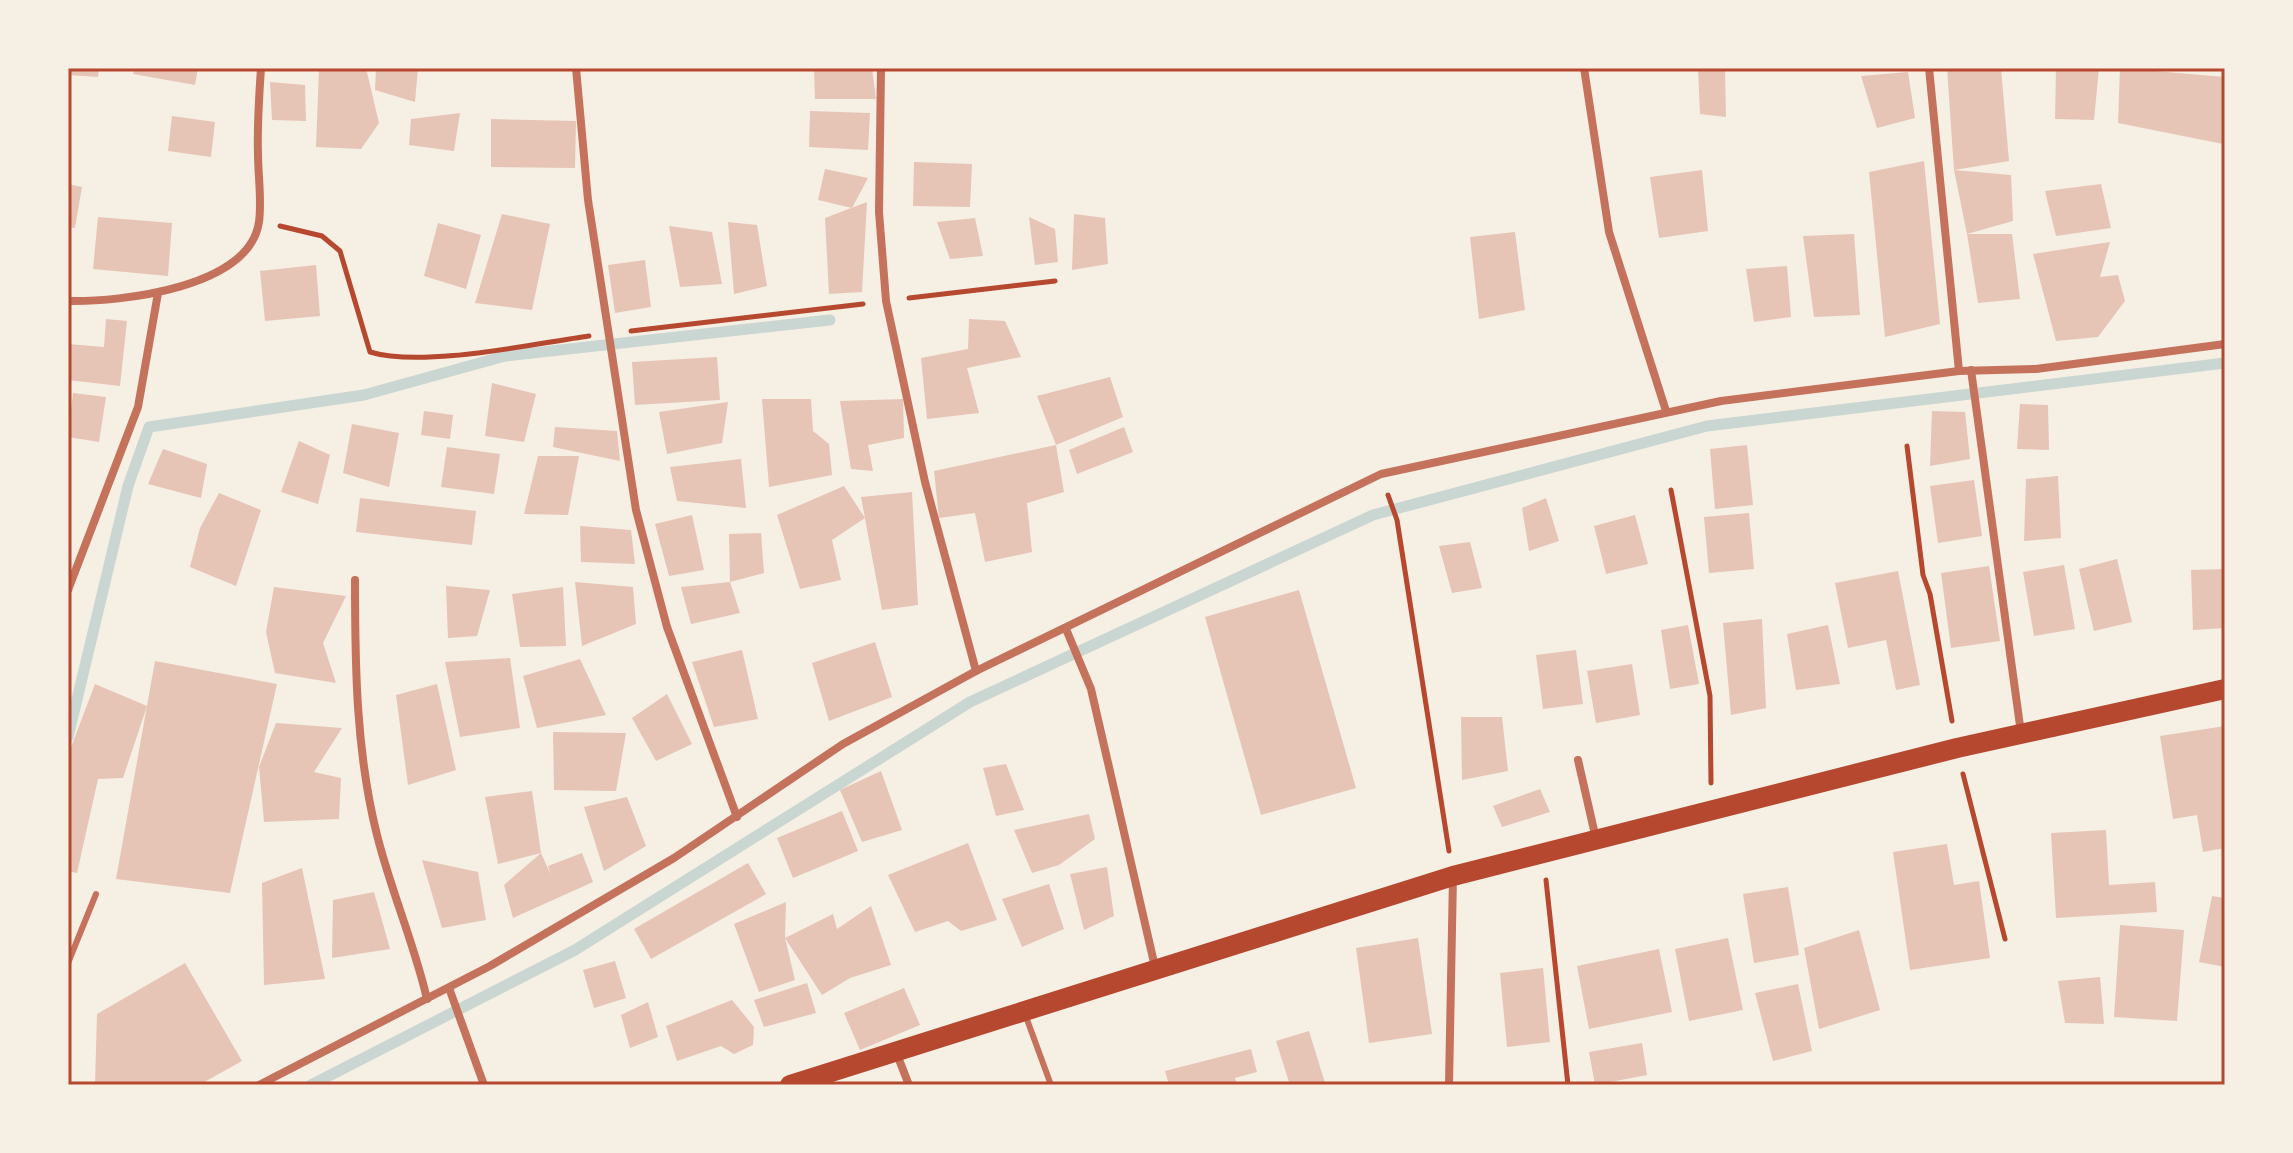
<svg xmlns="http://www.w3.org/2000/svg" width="2293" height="1153" viewBox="0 0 2293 1153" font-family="Jost,sans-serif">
	<rect width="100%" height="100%" fill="#f6efe4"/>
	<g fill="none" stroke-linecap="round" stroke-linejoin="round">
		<g stroke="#c9d6d2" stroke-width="11">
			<path d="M68,737L128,486L149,427L364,395L505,356L830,320"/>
			<path d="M311,1085L575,950L970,702L1373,515L1707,426L2225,363"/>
		</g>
	</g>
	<g fill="#e6c5b7">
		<path d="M68,68H99L98,77L68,75Z"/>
		<path d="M135,68H198L195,85L133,74Z"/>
		<path d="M319,68H366L379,123L361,149L316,147Z"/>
		<path d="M376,68H418L415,102L375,90Z"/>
		<path d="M814,68H872L876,99H815Z"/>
		<path d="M1698,68H1725L1726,117L1700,114Z"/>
		<path d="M1947,68H2001L2009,161L1954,170L2011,175L2013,221L1967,234L1954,170Z"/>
		<path d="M2056,68H2099L2094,120L2055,119Z"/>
		<path d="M2120,68L2225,77L2223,144L2118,123Z"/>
		<path d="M1908,72L1915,118L1877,128L1861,76Z"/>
		<path d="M270,82L305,85L306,121L272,120Z"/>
		<path d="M810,111L870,113L868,150L809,147Z"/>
		<path d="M460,113L454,151L409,145L411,119Z"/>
		<path d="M172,116L215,122L211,157L168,151Z"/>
		<path d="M491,119L576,121L575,168L491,167Z"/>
		<path d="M1924,161L1940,324L1885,337L1869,172Z"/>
		<path d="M914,162L972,164L970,207L913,206Z"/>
		<path d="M825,169L868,178L852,208L818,200Z"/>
		<path d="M1702,170L1708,231L1659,238L1650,177Z"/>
		<path d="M68,184L82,187L75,228L68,227Z"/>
		<path d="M2101,184L2111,228L2056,236L2045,191Z"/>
		<path d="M867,202L862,292L829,294L825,218Z"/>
		<path d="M502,214L550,224L532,310L475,303Z"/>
		<path d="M1074,214L1105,218L1108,264L1072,270Z"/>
		<path d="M98,217L172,223L168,276L93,269Z"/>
		<path d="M1029,217L1055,229L1058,262L1035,265Z"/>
		<path d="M975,218L983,256L950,259L937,222Z"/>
		<path d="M728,222L757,225L767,286L734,294Z"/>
		<path d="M438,223L481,235L466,289L424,276Z"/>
		<path d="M669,226L712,232L722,284L680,287Z"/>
		<path d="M1515,232L1525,310L1479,319L1470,237Z"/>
		<path d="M1854,234L1860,315L1814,317L1803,236Z"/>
		<path d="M1967,234H2012L2020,299L1978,303Z"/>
		<path d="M2110,242L2100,277L2118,275L2125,301L2098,337L2056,341L2033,254Z"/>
		<path d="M645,260L651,307L615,313L608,265Z"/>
		<path d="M316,265L320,316L265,321L260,271Z"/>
		<path d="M1787,266L1791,317L1754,322L1746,269Z"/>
		<path d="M106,319L127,321L120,386L68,380V344L104,347Z"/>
		<path d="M969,319L1005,321L1021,357L967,368L979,413L927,419L921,358L968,349Z"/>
		<path d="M717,357L720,400L635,405L632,362Z"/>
		<path d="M1110,377L1123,417L1056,445L1037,396Z"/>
		<path d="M492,383L536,394L524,442L485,436Z"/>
		<path d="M73,393L106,397L99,442L68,437Z"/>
		<path d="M762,399H811L813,431L829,444L832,475L769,487Z"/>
		<path d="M903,399L904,438L868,445L873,471L851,469L840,401Z"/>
		<path d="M728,402L722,443L667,454L659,412Z"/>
		<path d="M2020,404L2048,405L2049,450L2017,449Z"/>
		<path d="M424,411L453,415L450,439L421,435Z"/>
		<path d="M1932,411L1965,412L1970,459L1930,466Z"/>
		<path d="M352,424L399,433L389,487L343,473Z"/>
		<path d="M555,427L617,431L620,461L553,447Z"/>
		<path d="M1124,427L1133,452L1077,474L1069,450Z"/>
		<path d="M299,441L330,455L318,504L281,492Z"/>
		<path d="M1056,445L1064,492L1027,503L1032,552L985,562L975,513L939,518L934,471Z"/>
		<path d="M1747,445L1753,505L1715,509L1710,449Z"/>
		<path d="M447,447L500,454L494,494L441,487Z"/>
		<path d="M163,449L207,464L201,498L148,484Z"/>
		<path d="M538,456H579L568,515L524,514Z"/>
		<path d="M741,459L746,508L677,501L670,467Z"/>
		<path d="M2058,476L2061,538L2024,541L2026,479Z"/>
		<path d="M1974,480L1982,536L1938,543L1930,486Z"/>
		<path d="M844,486L865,518L832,540L841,580L800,589L777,515Z"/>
		<path d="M912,492L918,605L882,610L861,497Z"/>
		<path d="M219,493L261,510L236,586L190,567L200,528Z"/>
		<path d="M360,498L476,511L472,545L356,532Z"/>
		<path d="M1546,498L1559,541L1529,551L1522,508Z"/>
		<path d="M1749,513L1754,569L1709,573L1704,517Z"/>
		<path d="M692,515L704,570L669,576L655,524Z"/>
		<path d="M1635,515L1648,564L1606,574L1594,526Z"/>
		<path d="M580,526L631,530L635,564L581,562Z"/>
		<path d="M761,533L764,573L730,582L729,534Z"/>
		<path d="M1470,542L1482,588L1452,593L1439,546Z"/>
		<path d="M2117,559L2132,622L2094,631L2079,569Z"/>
		<path d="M2064,565L2075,629L2034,636L2023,572Z"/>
		<path d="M1989,566L2000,641L1951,648L1941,573Z"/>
		<path d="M2225,569V628L2193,630L2191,570Z"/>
		<path d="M1898,571L1920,685L1896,690L1886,640L1848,648L1835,583Z"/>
		<path d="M575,582L633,587L636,624L582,646Z"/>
		<path d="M730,582L740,613L691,624L681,587Z"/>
		<path d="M446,586L490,590L477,636L448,638Z"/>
		<path d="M274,587L346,596L323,643L336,683L275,673L266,632Z"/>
		<path d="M563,587L566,646L520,647L512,594Z"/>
		<path d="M1299,590L1356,788L1261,815L1205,617Z"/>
		<path d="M1762,619L1766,708L1731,715L1723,623Z"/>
		<path d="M1688,625L1699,684L1670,689L1661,630Z"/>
		<path d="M1828,625L1840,684L1796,690L1787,634Z"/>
		<path d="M875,642L892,697L829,721L812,663Z"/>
		<path d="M742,650L758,719L714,727L692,662Z"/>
		<path d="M1576,650L1583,704L1543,709L1536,655Z"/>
		<path d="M510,658L520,728L460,737L445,662Z"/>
		<path d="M580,659L606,715L537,728L523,676Z"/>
		<path d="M155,661L277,684L230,893L116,879Z"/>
		<path d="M1632,664L1640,715L1596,723L1587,671Z"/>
		<path d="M95,684L147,706L123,778L98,779L77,873L68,871V755Z"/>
		<path d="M437,684L456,770L408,785L396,695Z"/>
		<path d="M667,694L692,744L656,761L632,718Z"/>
		<path d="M1461,717H1502L1508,771L1462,780Z"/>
		<path d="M276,723L342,728L314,772L341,778L339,819L264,822L259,767Z"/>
		<path d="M2225,726V848L2203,852L2197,815L2173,819L2160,736Z"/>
		<path d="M553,732L626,733L616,791L554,790Z"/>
		<path d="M1006,764L1024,810L996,816L983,768Z"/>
		<path d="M881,771L902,830L862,842L840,790Z"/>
		<path d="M1540,789L1550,812L1502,827L1493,806Z"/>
		<path d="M532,791L541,853L498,864L485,797Z"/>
		<path d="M627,797L646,846L604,871L584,807Z"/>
		<path d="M842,811L858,851L793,878L777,838Z"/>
		<path d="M1089,814L1095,839L1059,865L1032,873L1014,830Z"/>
		<path d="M2106,830L2109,885L2155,882L2157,912L2056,918L2051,833Z"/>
		<path d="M968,843L997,920L961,931L948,921L915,932L888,875Z"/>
		<path d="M1947,844L1954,885L1979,881L1990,958L1910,970L1893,852Z"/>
		<path d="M541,853L551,875L548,866L582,853L593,882L513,918L504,885Z"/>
		<path d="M422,860L478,872L486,920L442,928Z"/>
		<path d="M748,863L766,894L651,959L634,929Z"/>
		<path d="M1107,867L1114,916L1084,930L1070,874Z"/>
		<path d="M302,868L325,979L264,985L262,883Z"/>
		<path d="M1049,884L1064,929L1022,947L1002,899Z"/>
		<path d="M1788,887L1799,955L1754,963L1743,894Z"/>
		<path d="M374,892L390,949L332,958L333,900Z"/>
		<path d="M2212,896L2225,898V967L2199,962Z"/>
		<path d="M786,902L785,938L795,980L759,992L734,924Z"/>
		<path d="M871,906L891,965L850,978L822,995L785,938L833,914L837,929Z"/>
		<path d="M2120,925L2184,930L2177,1021L2114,1017Z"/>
		<path d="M1859,930L1880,1010L1819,1029L1804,948Z"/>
		<path d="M1418,938L1432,1034L1369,1043L1356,948Z"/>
		<path d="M1728,938L1743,1010L1689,1021L1675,949Z"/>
		<path d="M1659,949L1672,1012L1589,1029L1577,966Z"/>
		<path d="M615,961L626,998L594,1008L583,970Z"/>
		<path d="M185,963L242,1061L199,1085H95L97,1014Z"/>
		<path d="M1543,968L1550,1042L1507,1047L1500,973Z"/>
		<path d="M2100,977L2104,1024L2065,1023L2058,981Z"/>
		<path d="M807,983L816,1013L764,1027L754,1000Z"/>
		<path d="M1798,984L1812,1051L1773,1061L1755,993Z"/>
		<path d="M904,988L920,1025L860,1050L844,1013Z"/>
		<path d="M732,1000L754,1027L753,1045L734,1054L721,1046L677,1061L666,1026Z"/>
		<path d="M648,1002L658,1037L630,1048L621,1015Z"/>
		<path d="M1309,1031L1325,1083L1290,1085L1276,1041Z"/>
		<path d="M1642,1043L1647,1075L1595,1085L1589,1052Z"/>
		<path d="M1251,1049L1257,1072L1235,1078L1237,1085H1169L1165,1071Z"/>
	</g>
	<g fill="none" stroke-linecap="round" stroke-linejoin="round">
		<g stroke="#b5482f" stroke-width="5">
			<path d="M280,226L322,236L340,251L370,352C423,368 531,344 589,336"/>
			<path d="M909,298L1055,281"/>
			<path d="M631,331L863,304"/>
			<path d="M1907,446L1923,575L1930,594L1952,721"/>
			<path d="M1671,490L1710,696L1711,783"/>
			<path d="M1388,495L1397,520L1449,851"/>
			<path d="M1963,774L2005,939"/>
			<path d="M1546,880L1568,1085"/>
		</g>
		<g stroke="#c5725c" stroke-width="6">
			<path d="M68,963L96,894"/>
			<path d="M1025,1014L1051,1085"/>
		</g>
		<g stroke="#c5725c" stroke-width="8">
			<path d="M576,68L588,200L636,510L667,627L737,817"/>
			<path d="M881,68L879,212L886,301L925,482L976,671"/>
			<path d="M1584,68L1609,232L1666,411"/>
			<path d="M1929,68L1959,371"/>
			<path d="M68,301C121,302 249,288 259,222C262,200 258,175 258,154C257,125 259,97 261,68"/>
			<path d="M1971,370L2021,733"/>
			<path d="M355,580C355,666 356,752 377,835C391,891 414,943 427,999"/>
			<path d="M68,590L138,407L158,293"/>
			<path d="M1066,629L1091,689L1155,967"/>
			<path d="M1578,760L1596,839"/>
			<path d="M449,988L484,1085"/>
			<path d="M896,1052L909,1085"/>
			<path d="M259,1085L490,966L674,858L843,744L976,671L1381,474L1721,401L1959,371L2036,369L2225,344"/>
			<path d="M1449,1085L1453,876"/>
		</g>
		<path stroke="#b5482f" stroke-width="20" d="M790,1085L1453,876L1957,748L2225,689"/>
	</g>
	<rect width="2293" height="1153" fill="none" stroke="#f6efe4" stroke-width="140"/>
	<rect x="70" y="70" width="2153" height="1013" fill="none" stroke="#b5482f" stroke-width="3"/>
</svg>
